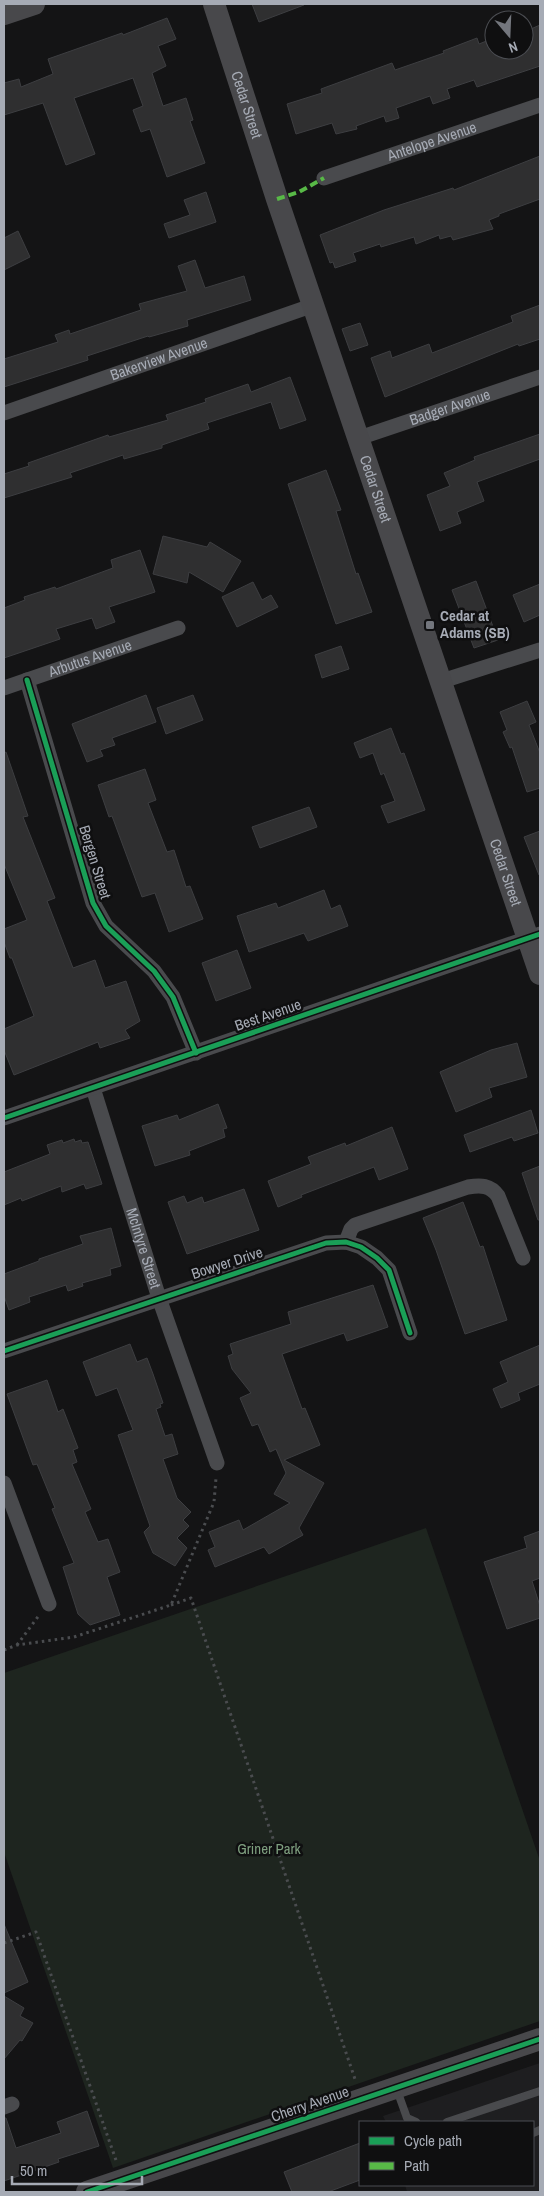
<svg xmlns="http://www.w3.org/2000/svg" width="544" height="2196" viewBox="0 0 544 2196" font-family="'Archivo Narrow',sans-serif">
	<rect width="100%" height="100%" fill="#141415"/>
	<path fill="#1e1e20" d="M540,2063V2192H407L405,2185H533V2122H386L383,2116Z"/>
	<path fill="#1e251f" d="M426,1528L540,1861V2021L113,2168L4,1852V1673Z"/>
	<g fill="#2f2f30" stroke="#3d3e41">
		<path d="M252,4H304V5L259,22Z"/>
		<path d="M167,18L176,39L158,46L166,66L152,73L163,106L186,98L193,120L190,121L205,163L167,177L150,129L141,132L133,110L143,106L133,78L74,98L95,154L66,165L43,103L4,115V83L19,79L21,87L53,74L48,59L122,33L123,35Z"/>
		<path d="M540,25V66L477,87L474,80L447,89L450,98L433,104L430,96L396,108L399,118L386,122L384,116L356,126L357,129L336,134L332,123L296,134L287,104L322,93L321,89L392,63L395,70L444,53L443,51L477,38L479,44L494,38V50H524V32Z"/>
		<path d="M540,156V199L499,214V216L489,220L493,229L453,240L451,236L440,239L439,235L416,244L414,237L381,247L380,244L353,253L356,261L335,268L333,262L330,263L320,235L384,210L453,188L454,190Z"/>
		<path d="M206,192L216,222L169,238L164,224L190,215L184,200Z"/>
		<path d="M18,231L30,257L4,270V238Z"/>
		<path d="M195,260L205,288L244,276L251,300L187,320L188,326L149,337L148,336L87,356L88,360L4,387V359L58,342L55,335L69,330L70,334L141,310L139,304L187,291L178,266Z"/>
		<path d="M540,305V339L519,346L518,344L385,397L371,358L390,351L392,358L429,344L432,353L513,322L511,316Z"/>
		<path d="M360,323L368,345L350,351L342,329Z"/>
		<path d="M290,377L306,420L280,429L271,402L207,423L209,429L162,445V448L124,459L123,455L70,473L72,477L4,498V474L29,466L28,463L108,435L109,437L168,420L166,415L206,402L205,399L248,384L251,392Z"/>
		<path d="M540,434V459L477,482L484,501L457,512L461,523L440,531L427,495L450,486L444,473L475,460L474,457Z"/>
		<path d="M326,470L341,510L336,511L356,574L358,573L372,612L336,624L288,484Z"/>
		<path d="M163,536L207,547L210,542L241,561L223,592L189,572L187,583L153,574Z"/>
		<path d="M140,550L155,592L109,607L115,622L96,629L92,618L56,629L60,639L4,658V608L25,600L24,597L55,587L56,589L113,568L111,560Z"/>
		<path d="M476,581L498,640L474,648L452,590Z"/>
		<path d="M253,582L262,600L271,595L278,607L237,627L222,597Z"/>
		<path d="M540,584V615L524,622L513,595Z"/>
		<path d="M341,646L349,669L322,678L315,655Z"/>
		<path d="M146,695L156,722L112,738L115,745L100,750L103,756L87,762L72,724Z"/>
		<path d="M193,695L203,720L166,734L157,708Z"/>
		<path d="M527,701L536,722L529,725L540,753V788L527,792L512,747L510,748L503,732L507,730L500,712Z"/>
		<path d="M391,728L401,754L404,753L425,810L388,823L381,806L395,801L384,773L381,775L373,753L360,758L354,743Z"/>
		<path d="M6,752L28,816L23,817L55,898L47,901L73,968L95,960L105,988L126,981L140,1021L125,1030L130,1038L100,1048L98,1042L14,1075L4,1050V1029L34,1016L12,958H10L4,942V929L27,920L4,864V753Z"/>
		<path d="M145,769L156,800L148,803L167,852L174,850L186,887L190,886L203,919L169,932L155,893L142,897L112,816L109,817L98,785Z"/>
		<path d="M309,807L317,827L260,848L252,827Z"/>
		<path d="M540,831V875H539L524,837Z"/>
		<path d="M324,890L331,909L340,905L348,926L308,941L304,933L249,952L237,916L276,903L278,908Z"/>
		<path d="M237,950L251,988L216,1001L202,963Z"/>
		<path d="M517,1043L527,1077L489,1088L492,1097L456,1112L440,1072L491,1050Z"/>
		<path d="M218,1104L227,1128L223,1129L225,1137L189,1151L190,1155L155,1166L142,1126L177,1115L179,1120Z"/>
		<path d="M531,1110L538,1133L514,1141L512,1137L470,1152L464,1135Z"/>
		<path d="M392,1127L408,1169L379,1180L374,1167L301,1195L302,1197L278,1207L268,1181L311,1164L308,1157L345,1143L346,1146Z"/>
		<path d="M74,1139L75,1142L81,1140L82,1143L88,1142L102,1184L86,1189L84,1184L62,1192L61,1186L22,1201L21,1198L4,1205V1172L50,1154L47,1145L62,1140L63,1143Z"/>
		<path d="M540,1166V1220H538L522,1173Z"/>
		<path d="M244,1189L259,1230L187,1254L168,1202L184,1196L187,1203L202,1197L204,1203Z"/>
		<path d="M463,1202L480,1247L483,1246L507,1320L465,1334L436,1250L423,1218Z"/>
		<path d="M111,1228L121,1266L110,1269L111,1275L82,1283L83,1286L68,1291L66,1285L29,1297L30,1302L9,1310L4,1296V1274L39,1261V1259L83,1244L80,1236Z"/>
		<path d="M373,1285L388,1327L347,1341L344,1333L282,1354L302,1409L305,1408L320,1445L284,1460L324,1483L299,1528L303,1535L269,1554L264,1547L215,1567L208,1550L215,1547L209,1532L239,1520L243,1530L290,1503L274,1494L286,1473L276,1449L270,1452L258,1424L252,1426L240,1398L251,1393L232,1369L228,1356L233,1354L230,1344L291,1324L288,1312Z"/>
		<path d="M130,1344L137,1362L147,1358L153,1374L163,1403L160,1404L161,1407L156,1409L165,1436L172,1434L178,1454L163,1459L177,1498L191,1512L183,1520L189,1526L177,1538L187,1548L175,1566L153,1553L144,1532L150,1526L118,1435L133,1430L117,1388L96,1396L83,1362Z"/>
		<path d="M540,1345V1384L518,1393L520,1400L501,1408L493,1389L508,1382L500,1362Z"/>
		<path d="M47,1380L58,1412L63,1409L78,1448L73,1450L77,1462L72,1464L91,1509L85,1512L98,1542L108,1539L120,1572L107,1577L120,1615L90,1625L78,1614L63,1567L74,1563L52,1509L55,1508L37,1464L33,1465L7,1394Z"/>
		<path d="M540,1531V1578L532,1581L540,1606V1618L507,1629L484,1562L527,1548L524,1537Z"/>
		<path d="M4,1924L28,1982L4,1993Z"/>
		<path d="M4,1996L24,2008L20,2016L33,2023L22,2041L20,2040L4,2059Z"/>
		<path d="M87,2111L99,2146L58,2159L59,2162L4,2181V2118H6L16,2148L61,2133L57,2122Z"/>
		<path d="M360,2143V2180L328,2192H292L284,2172Z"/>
	</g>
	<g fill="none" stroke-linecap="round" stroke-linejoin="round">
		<g stroke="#4a4c4f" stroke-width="3" stroke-dasharray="2.5 4" stroke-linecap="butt">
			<path d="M171,1605L191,1598L356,2082"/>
			<path d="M17,1645L40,1614"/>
			<path d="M4,1650L17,1645L74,1637L171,1605L214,1502L216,1478"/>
			<path d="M4,1943L36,1932L117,2163"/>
		</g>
		<g stroke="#494a4d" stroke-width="8">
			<path d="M397,2090L407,2118L416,2122"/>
			<path d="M447,2122L540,2091"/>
			<path d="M533,2133L540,2130"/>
		</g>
		<g stroke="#494a4d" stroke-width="15">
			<path id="s1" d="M324,178L540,105"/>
			<path id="s2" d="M4,413L314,305"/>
			<path id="s3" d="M359,438L540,377"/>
			<path d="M27,680L93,903L106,926L154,971L173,997L196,1053"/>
			<path d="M442,681L540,650"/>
			<path id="s4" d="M4,688L178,628"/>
			<path id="s5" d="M93,1088L159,1298L217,1463"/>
			<path d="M4,1118L540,934"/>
			<path d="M346,1242L351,1229L355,1225L468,1187C481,1185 490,1185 498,1196L523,1258"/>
			<path d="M4,1351L326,1243L346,1242L361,1247L377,1258L389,1270L410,1333"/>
			<path d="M4,1483L49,1604"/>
			<path d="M4,2107L12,2104"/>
		</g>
		<g stroke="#48484b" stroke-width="22">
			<path id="s6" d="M214,4L277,199L540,974"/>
			<path d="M4,14L34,4"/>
			<path d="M87,2192L540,2039"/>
		</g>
		<path stroke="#58b947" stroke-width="4" stroke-dasharray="8 4" stroke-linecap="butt" d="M277,199L299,192L324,178"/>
		<g stroke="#0f0f10" stroke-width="8">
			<g id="cycleway">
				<path d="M27,680L93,903L106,926L154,971L173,997L196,1053"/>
				<path d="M4,1118L540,934"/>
				<path d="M4,1351L326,1243L346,1242L361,1247L377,1258L389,1270L410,1333"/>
				<path d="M87,2192L540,2039"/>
			</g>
		</g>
		<use href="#cycleway" stroke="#1a9f57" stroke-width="5"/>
	</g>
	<rect fill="#73767d" stroke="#0f0f10" stroke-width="2" x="425" y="620" width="10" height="10" rx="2.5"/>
	<g text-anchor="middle" stroke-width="5" stroke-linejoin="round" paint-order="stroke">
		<g font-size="15" fill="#a6abb5" stroke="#0f0f10">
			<text dy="5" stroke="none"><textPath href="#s6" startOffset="106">Cedar Street</textPath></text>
			<text dy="5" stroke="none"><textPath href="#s1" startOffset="114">Antelope Avenue</textPath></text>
			<text dy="5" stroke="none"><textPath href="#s2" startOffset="164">Bakerview Avenue</textPath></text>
			<text dy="5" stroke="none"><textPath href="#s3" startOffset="96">Badger Avenue</textPath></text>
			<text dy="5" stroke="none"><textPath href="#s6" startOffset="511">Cedar Street</textPath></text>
			<text dy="5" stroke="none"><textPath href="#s4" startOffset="91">Arbutus Avenue</textPath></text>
			<text transform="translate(95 862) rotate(73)" y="5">Bergen Street</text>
			<text dy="5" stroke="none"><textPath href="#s6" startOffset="916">Cedar Street</textPath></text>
			<text transform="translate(268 1015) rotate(-19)" y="5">Best Avenue</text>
			<text dy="5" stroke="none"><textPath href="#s5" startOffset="168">McIntyre Street</textPath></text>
			<text transform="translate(227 1263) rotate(-18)" y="5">Bowyer Drive</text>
			<text transform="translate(310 2104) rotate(-19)" y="5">Cherry Avenue</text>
		</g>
		<g font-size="15" font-weight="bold" fill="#a6abb5" stroke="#0f0f10" text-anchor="start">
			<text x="440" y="621">Cedar at<tspan x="440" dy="17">Adams (SB)</tspan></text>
		</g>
		<g font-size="15" fill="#7e9f7f" stroke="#0f0f10">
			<text x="269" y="1854">Griner Park</text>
		</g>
	</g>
	<rect width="544" height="2196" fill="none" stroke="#a6abb5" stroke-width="10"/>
	<rect x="359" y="2121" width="175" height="65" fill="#0f0f10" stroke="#4b4d52"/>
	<rect x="369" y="2137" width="25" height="8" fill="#1a9f57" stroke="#4b4d52"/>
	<text x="404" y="2146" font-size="15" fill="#a6abb5">Cycle path</text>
	<rect x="369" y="2162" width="25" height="8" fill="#58b947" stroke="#4b4d52"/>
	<text x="404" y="2171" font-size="15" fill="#a6abb5">Path</text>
	<g transform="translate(509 35) rotate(161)"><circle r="24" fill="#0f0f10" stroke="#4b4d52"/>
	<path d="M0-4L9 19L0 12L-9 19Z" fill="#73767d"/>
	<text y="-8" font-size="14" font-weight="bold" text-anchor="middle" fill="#a6abb5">N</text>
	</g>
	<path d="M12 2176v8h130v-8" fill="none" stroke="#a6abb5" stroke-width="2.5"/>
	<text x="20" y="2176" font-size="15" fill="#a6abb5" stroke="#0f0f10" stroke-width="4" paint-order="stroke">50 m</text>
</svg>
